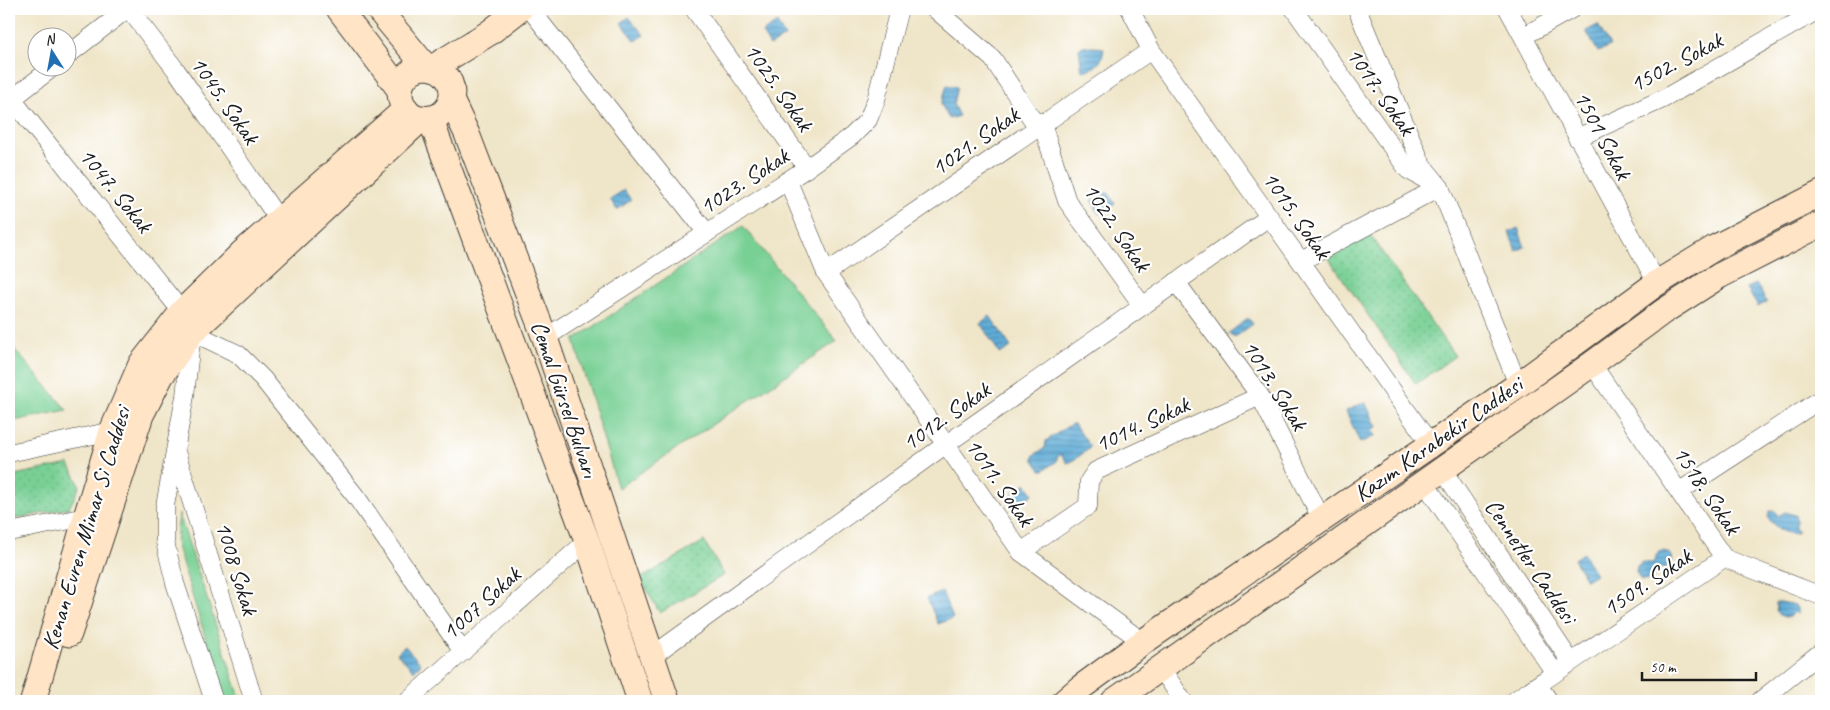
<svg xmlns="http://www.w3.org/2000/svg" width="1830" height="710" viewBox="0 0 1830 710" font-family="Caveat,sans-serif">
	<defs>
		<pattern id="park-dots" width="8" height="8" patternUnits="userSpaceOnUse" patternTransform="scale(1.25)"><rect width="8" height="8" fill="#79d095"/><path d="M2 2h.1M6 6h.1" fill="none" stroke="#68b280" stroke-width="1.8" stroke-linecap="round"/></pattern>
		<pattern id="water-rules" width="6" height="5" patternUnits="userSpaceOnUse" patternTransform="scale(1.25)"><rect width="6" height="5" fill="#5eacd7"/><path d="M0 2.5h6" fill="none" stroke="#4d8bae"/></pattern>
	</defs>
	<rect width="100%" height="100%" fill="#fff"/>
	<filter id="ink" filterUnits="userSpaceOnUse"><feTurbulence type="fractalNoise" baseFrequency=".02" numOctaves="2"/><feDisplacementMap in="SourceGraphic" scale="10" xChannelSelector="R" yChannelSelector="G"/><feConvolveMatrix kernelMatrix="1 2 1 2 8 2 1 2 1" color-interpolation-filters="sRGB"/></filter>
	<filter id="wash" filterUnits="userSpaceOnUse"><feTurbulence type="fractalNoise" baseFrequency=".0096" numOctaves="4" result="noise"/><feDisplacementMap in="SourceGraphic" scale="20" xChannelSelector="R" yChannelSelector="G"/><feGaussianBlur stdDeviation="1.12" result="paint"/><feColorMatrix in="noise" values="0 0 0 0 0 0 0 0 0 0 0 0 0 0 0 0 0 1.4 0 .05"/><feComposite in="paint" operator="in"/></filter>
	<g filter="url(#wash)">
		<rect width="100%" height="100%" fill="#efe5c8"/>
		<g fill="#79d095" stroke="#4a7658">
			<path d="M743,226L837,341L618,488L574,340Z"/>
			<path d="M9,343L67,410L9,422Z"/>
			<path d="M179,514L241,701H225L176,543Z"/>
		</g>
		<g fill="url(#park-dots)" stroke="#4a7658">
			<path d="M1368,232L1455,356L1416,384L1329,259Z"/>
			<path d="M69,464L80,486L69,508L9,520V476Z"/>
			<path d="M704,541L724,575L660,613L640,579Z"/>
		</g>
		<g fill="url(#water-rules)" stroke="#3d647a">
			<path d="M629,17L644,35L636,41L621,23Z"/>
			<path d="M777,23L785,37L770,46L762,33Z"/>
			<path d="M1598,25L1610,46L1598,52L1586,31Z"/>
			<path d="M1083,46L1104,48C1103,62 1096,69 1082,71L1079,49Z"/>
			<path d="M947,85L957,87L953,104L959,116L949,119L941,104Z"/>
			<path d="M624,190L631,200L617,210L610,199Z"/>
			<path d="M1108,192L1115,204L1099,214L1092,201Z"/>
			<path d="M1518,228L1525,247L1516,251L1509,232Z"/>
			<path d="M1756,284L1767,302L1758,307L1747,289Z"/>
			<path d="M990,316L1011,347L1000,354L980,323Z"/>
			<path d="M1248,318L1253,324L1234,338L1229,333Z"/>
			<path d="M1365,402L1377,427L1372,430L1375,436L1360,443L1346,411Z"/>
			<path d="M1071,424H1074L1090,446L1089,449L1071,462L1067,463L1061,454L1057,457V461L1044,470H1041L1033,459L1034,455L1045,448L1046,441Z"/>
			<path d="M1026,483L1033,494L1020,503L1013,492Z"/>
			<path d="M1770,511H1775L1778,516L1785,512L1795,515L1797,521L1795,527L1798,532C1787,537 1773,527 1768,517Z"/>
			<path d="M1661,551C1669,551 1673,556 1671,563L1665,568H1656L1654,575L1650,580H1641L1636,572L1637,566L1642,562L1653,563L1657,554Z"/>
			<path d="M1583,553L1596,574L1586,580L1574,559Z"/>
			<path d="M942,592L953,618L938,624L927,598Z"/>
			<path d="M1781,602L1795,605L1799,612L1797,614L1794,612L1788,618L1779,615L1776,610L1777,607L1775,603Z"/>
			<path d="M405,646L421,664L414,671L397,653Z"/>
		</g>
	</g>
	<g filter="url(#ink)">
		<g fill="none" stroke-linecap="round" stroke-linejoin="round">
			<g stroke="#3c3a36" stroke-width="19">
				<g id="street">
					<path d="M129,9L176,70L279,220"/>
					<path d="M530,9L707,233"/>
					<path d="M694,9L807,168"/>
					<path d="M935,9L993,59L1032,119L1042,124L1067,201L1142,305"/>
					<path d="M1130,9L1151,50L1431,445"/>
					<path d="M1294,9L1408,170L1435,185"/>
					<path d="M1357,9L1422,165L1440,187L1518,385"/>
					<path d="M1508,9L1657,283"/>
					<path d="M1524,36L1572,9"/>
					<path d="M68,55L127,9"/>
					<path d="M52,68L12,99L182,312"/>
					<path d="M1577,138L1663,99L1820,9"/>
					<path d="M788,181L826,273L1021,552L1143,642"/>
					<path d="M1301,261L1440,187"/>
					<path d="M826,273L1151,50"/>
					<path d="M1176,282L1260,396L1322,520"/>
					<path d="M545,338L807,168L852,136L868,120L876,100L899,9"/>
					<path d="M1592,364L1724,558L1821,596"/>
					<path d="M176,452L254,701"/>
					<path d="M9,453L112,431"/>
					<path d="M1442,469L1571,662"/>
					<path d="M1424,482L1555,673"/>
					<path d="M1680,491L1821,399"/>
					<path d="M9,532L86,517"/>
					<path d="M1021,552L1088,506L1089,481L1096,471L1260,396"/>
					<path d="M652,656L945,445L1269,217"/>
					<path d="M1161,668L1183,701"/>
					<path d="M1538,685L1549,701"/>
					<path d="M214,701L175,583L165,542V506L185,396L192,332L238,354L263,379L357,498L463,652"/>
					<path d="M407,701L587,541"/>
					<path d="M1514,701L1724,558"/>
					<path d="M1760,701L1821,652"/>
				</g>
			</g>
			<g stroke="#3c3a36" stroke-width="27">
				<g id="secondary">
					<path d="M339,9L400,90"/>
					<path d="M378,9L426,67"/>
					<circle cx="426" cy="93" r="26"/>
					<path d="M432,68L489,33L520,9"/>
					<path d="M451,100L467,134L545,338L667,701"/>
					<path d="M430,118L587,541L640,701"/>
					<path d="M69,634L141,415L161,376L192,332L422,118"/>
					<path d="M33,701L86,517L112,431L141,364L182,312L242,253L406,109"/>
					<path d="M1065,701L1080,688L1143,642L1518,385L1657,283L1716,247L1821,193"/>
					<path d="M1114,701L1592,364L1664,311L1719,276L1821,224"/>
				</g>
			</g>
			<use href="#street" stroke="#fff" stroke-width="18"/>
			<use href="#secondary" stroke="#ffe4c6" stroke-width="25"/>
		</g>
	</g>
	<g text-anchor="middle" stroke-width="4.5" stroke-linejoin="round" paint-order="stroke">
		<g font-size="24" fill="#1c1c1c" stroke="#fff">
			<text transform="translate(1676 62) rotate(-28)" y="8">1502. Sokak</text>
			<text transform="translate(779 87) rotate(55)" y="8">1025. Sokak</text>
			<text transform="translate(1381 91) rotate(55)" y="8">1017. Sokak</text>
			<text transform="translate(225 100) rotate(55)" y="8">1045. Sokak</text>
			<text transform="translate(1603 135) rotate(62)" y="8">1501 Sokak</text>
			<text transform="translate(975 141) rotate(-35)" y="8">1021. Sokak</text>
			<text transform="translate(744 181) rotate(-33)" y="8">1023. Sokak</text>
			<text transform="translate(116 190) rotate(51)" y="8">1047. Sokak</text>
			<text transform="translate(1297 215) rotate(55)" y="8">1015. Sokak</text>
			<text transform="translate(1117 227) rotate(56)" y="8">1022. Sokak</text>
			<text transform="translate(1275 385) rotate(58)" y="8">1013. Sokak</text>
			<text transform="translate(565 399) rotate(71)" y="8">Cemal Gürsel Bulvarı</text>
			<text transform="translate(946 416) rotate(-35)" y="8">1012. Sokak</text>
			<text transform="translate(1142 424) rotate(-25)" y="8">1014. Sokak</text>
			<text transform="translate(1438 439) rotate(-35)" y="8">Kazım Karabekir Caddesi</text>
			<text transform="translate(1000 482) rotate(55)" y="8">1011. Sokak</text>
			<text transform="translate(1707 490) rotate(56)" y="8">1518. Sokak</text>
			<text transform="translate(86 528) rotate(-73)" y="8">Kenan Evren Mimar Si Caddesi</text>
			<text transform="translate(1531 561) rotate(56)" y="8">Cennetler Caddesi</text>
			<text transform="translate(237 568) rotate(73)" y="8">1008 Sokak</text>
			<text transform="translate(1647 582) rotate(-34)" y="8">1509. Sokak</text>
			<text transform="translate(481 603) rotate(-42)" y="8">1007 Sokak</text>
		</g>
	</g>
	<rect width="1830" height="710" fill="none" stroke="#fff" stroke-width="30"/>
	<g transform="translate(52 52) rotate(349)"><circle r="24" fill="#ffffff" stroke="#a4a4a4"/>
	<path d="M0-4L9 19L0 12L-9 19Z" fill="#1f6fb2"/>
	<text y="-8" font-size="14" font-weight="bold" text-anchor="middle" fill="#1c1c1c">N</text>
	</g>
	<path d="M1642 672v8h114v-8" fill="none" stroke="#1c1c1c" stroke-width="2.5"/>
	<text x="1650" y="672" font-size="15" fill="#1c1c1c" stroke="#ffffff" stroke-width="4" paint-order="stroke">50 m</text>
</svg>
